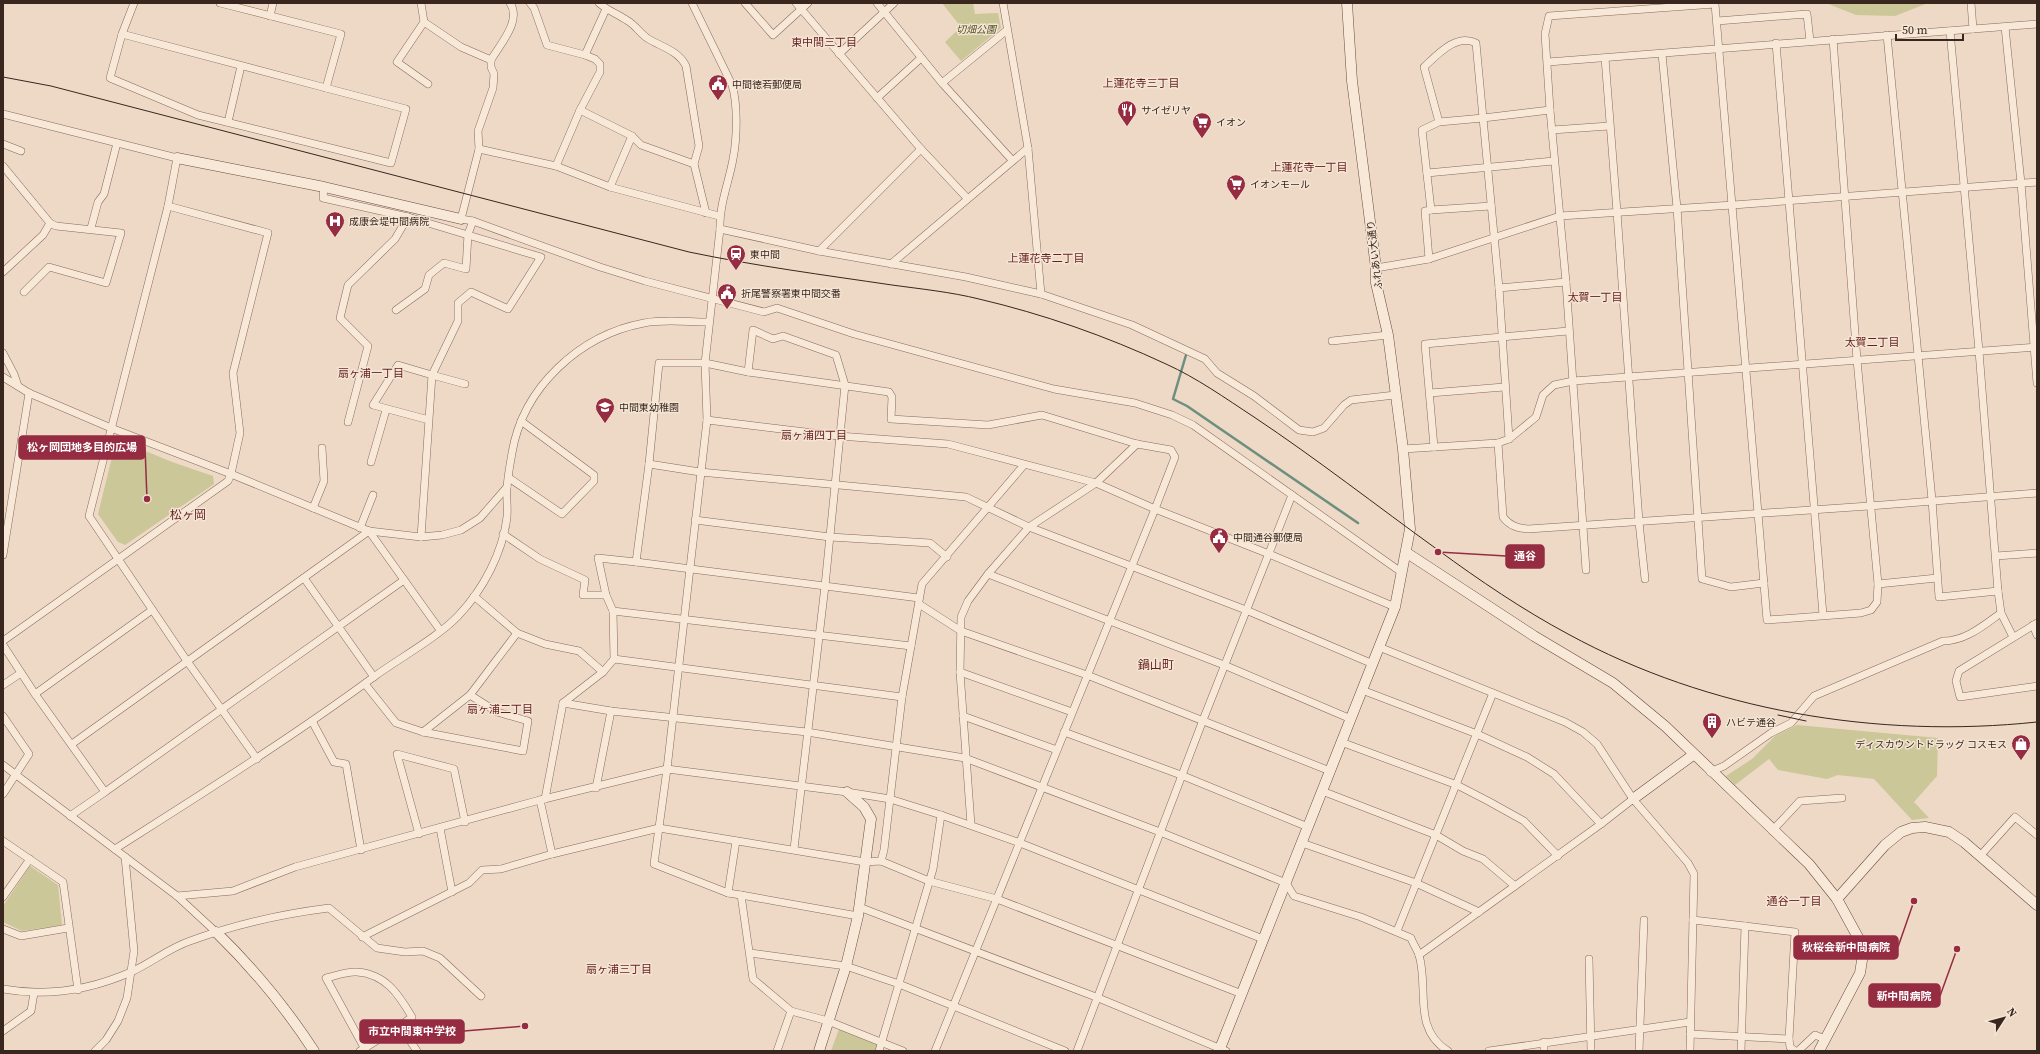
<svg xmlns="http://www.w3.org/2000/svg" width="2040" height="1054" viewBox="0 0 2040 1054" font-family="'Source Serif 4','Noto Sans JP',serif">
	<rect width="100%" height="100%" fill="#edd9c5"/>
	<g fill="#cbc799">
		<path d="M942,3H973L975,14L998,13L1001,28L961,61L945,42L961,27Z"/>
		<path d="M1826,3H1928L1895,16L1856,15Z"/>
		<path d="M124,442L172,462L213,476L214,484L125,545L118,542L98,514L114,449Z"/>
		<path d="M1797,725L1938,738L1937,776L1914,802L1929,818L1912,820L1874,779L1838,775L1827,779L1778,770L1769,759L1735,785L1726,776L1752,759L1775,736Z"/>
		<path d="M30,866L58,885L62,925L22,931L3,922V906Z"/>
		<path d="M839,1029L879,1045L877,1051H831Z"/>
	</g>
	<g fill="none" stroke-linecap="round" stroke-linejoin="round">
		<path stroke="#6d8f80" stroke-width="2.5" d="M1186,355L1173,399L1187,406L1358,523"/>
		<g stroke="#886a5b" stroke-width="8">
			<g id="street">
				<path d="M134,3L122,34L110,78L198,115L391,163L406,109L326,88L341,34L220,3"/>
				<path d="M421,3L424,22L461,47L491,60"/>
				<path d="M510,3C522,21 500,44 491,60V67L494,74L493,88L478,131L479,149L461,219L473,221L600,267L645,281L764,312L777,308L854,334L1054,389L1135,403L1172,415L1193,425L1401,572"/>
				<path d="M530,3L534,8L547,45L585,55L606,9"/>
				<path d="M599,3C608,11 618,14 628,21C635,25 640,33 647,38C661,47 678,50 686,66L699,146L694,164L706,213"/>
				<path d="M692,3L732,85C738,104 737,139 733,159C729,182 719,205 720,229L705,363L707,420L667,769L654,864L728,893L741,895L753,979L791,1011L777,1051"/>
				<path d="M745,3L773,35L808,3"/>
				<path d="M796,3L921,149L967,198"/>
				<path d="M877,3L942,83L1012,160"/>
				<path d="M1003,3L1028,148L1041,294"/>
				<path d="M1971,3L1973,29"/>
				<path d="M270,16L273,3"/>
				<path d="M1717,21L1807,14L1810,41"/>
				<path d="M424,22L397,62L428,84"/>
				<path d="M2005,27L2021,183L2037,383"/>
				<path d="M1950,31L1979,351L1998,591L2001,613L2013,637"/>
				<path d="M122,34L326,88"/>
				<path d="M1887,35L1932,500L1939,597L1998,591"/>
				<path d="M1776,43L1823,615"/>
				<path d="M839,54L894,3"/>
				<path d="M1662,54L1677,208L1702,579L1731,587L1764,583"/>
				<path d="M585,55L595,59L600,64V72L580,110L632,136L641,145L694,164"/>
				<path d="M1605,58L1617,212L1639,522L1645,579"/>
				<path d="M1548,62L2037,24"/>
				<path d="M942,83L1007,30"/>
				<path d="M877,98L921,58"/>
				<path d="M3,114L177,158L168,206L89,516L187,661L257,759"/>
				<path d="M228,122L241,66"/>
				<path d="M1552,130L1609,126"/>
				<path d="M3,144L21,151"/>
				<path d="M479,149L556,166L610,187L719,216"/>
				<path d="M3,166L50,223L56,226L121,233L106,283L49,267L24,292"/>
				<path d="M556,166L580,110"/>
				<path d="M1427,173L1554,161"/>
				<path d="M324,187L323,198L408,217L541,257L508,309L471,292L458,303V321L432,375L465,384"/>
				<path d="M610,187L632,136"/>
				<path d="M1431,210L1491,206"/>
				<path d="M91,228L98,202L104,194L117,143"/>
				<path d="M720,229L819,251L966,277L1041,294L1132,325L1205,359L1217,373L1254,396L1299,430L1313,432L1324,428L1344,405L1351,400L1395,395"/>
				<path d="M819,251L921,149"/>
				<path d="M1429,259L1425,211L1431,210L1422,130L1439,122L1483,118L1476,43C1457,33 1438,54 1424,67L1439,122"/>
				<path d="M891,264L1028,148"/>
				<path d="M1376,268L1429,259L1560,216L1733,205L2037,182"/>
				<path d="M3,272L43,235L50,223"/>
				<path d="M1499,288L1566,282"/>
				<path d="M396,310L425,289L429,275L444,263L466,269L468,234L473,221"/>
				<path d="M1332,341L1388,335"/>
				<path d="M3,353L14,374L18,386"/>
				<path d="M748,372L753,330L773,339L783,336L836,355L845,385L825,586L794,849"/>
				<path d="M3,377L29,393L111,428L231,474L369,531L421,537L442,535L461,530L480,518L507,487"/>
				<path d="M1430,393L1504,387"/>
				<path d="M707,420L839,436L948,444L1096,483L1155,509L1269,554L1395,607"/>
				<path d="M348,422L368,346L340,318L348,285L395,239L408,217"/>
				<path d="M1509,439L1499,288L1483,118L1550,110"/>
				<path d="M1498,443L1503,517C1510,526 1517,528 1528,529L1869,506L2037,493"/>
				<path d="M1434,447L1425,344L1568,331"/>
				<path d="M1403,449L1498,443L1509,439L1536,417L1543,395L1554,385L1573,381L2037,347"/>
				<path d="M371,462L386,410"/>
				<path d="M649,464L700,472L966,497L1029,527L1246,610L1373,664"/>
				<path d="M509,478L562,514L594,481V475L521,421"/>
				<path d="M313,508L324,481L322,448"/>
				<path d="M695,520L830,537L930,543L947,557"/>
				<path d="M360,528L373,495"/>
				<path d="M369,531L440,630"/>
				<path d="M503,534L540,559L585,580L583,595H606"/>
				<path d="M421,537L432,375L398,365L373,405L429,420"/>
				<path d="M3,555L29,393"/>
				<path d="M1996,556L2037,553"/>
				<path d="M636,562L919,598"/>
				<path d="M1586,570L1566,282L1550,110L1545,34L1549,16L1715,4L1767,620L1861,613L1871,610L1877,602L1878,584L1857,360L1833,39"/>
				<path d="M988,574L1224,665L1351,719"/>
				<path d="M304,578L374,677"/>
				<path d="M1878,584L1937,578"/>
				<path d="M474,596L517,633L545,644L579,651L603,672"/>
				<path d="M919,604L961,631L1087,675L1330,771"/>
				<path d="M613,611L911,646"/>
				<path d="M2037,623L1959,671L1956,681L1960,697L2037,686"/>
				<path d="M2033,625L2037,635"/>
				<path d="M3,641L228,481L231,474L240,433L233,373L268,233L168,206"/>
				<path d="M3,645L35,694L105,792L70,816"/>
				<path d="M1379,647L1565,722L1583,732L1597,744L1633,799L1688,863L1694,874L1690,1051"/>
				<path d="M614,659L902,697"/>
				<path d="M960,672L1072,712"/>
				<path d="M365,684L396,723L423,732L523,751L528,721L497,712L470,695"/>
				<path d="M3,685L21,673"/>
				<path d="M1362,690L1477,734L1527,757L1554,774L1601,824"/>
				<path d="M35,694L152,610"/>
				<path d="M563,703L611,711L807,732L965,758L1160,832L1286,883L1294,896L1361,917L1411,938C1413,944 1417,949 1419,955C1429,988 1412,1029 1448,1051"/>
				<path d="M3,716L29,754L3,794"/>
				<path d="M963,716L1057,750"/>
				<path d="M312,721L334,762L346,764L361,850"/>
				<path d="M423,732L470,695L517,633"/>
				<path d="M1064,732L1181,775L1308,827"/>
				<path d="M1341,742L1457,785L1488,801L1524,821L1558,856"/>
				<path d="M72,744L369,531"/>
				<path d="M3,765L177,896L216,932"/>
				<path d="M1710,772L1724,766L1771,733L1791,723L1814,696L1943,641C1966,641 1984,625 2001,613"/>
				<path d="M596,788L611,711"/>
				<path d="M1322,791L1436,835L1463,851L1483,859L1515,886"/>
				<path d="M105,792L404,580"/>
				<path d="M545,799L563,703L603,672L614,659L613,611L606,595L598,558L636,562L649,464L659,363H705L748,372L889,392L892,397L891,419L988,425L1042,415L1137,444L1171,450L1175,457L1155,509L935,1051"/>
				<path d="M540,800L552,854"/>
				<path d="M971,825L960,672L961,617L968,601L988,574L1029,527L1096,483L1137,444"/>
				<path d="M440,828L452,892"/>
				<path d="M1772,831L1800,801L1842,798"/>
				<path d="M419,834L397,754L454,769L465,822"/>
				<path d="M3,841L63,882L78,990"/>
				<path d="M1302,843L1416,883L1479,912"/>
				<path d="M115,849C203,793 291,738 375,676C400,658 438,637 458,616C483,590 503,552 507,517C508,507 506,497 507,487C508,476 510,464 512,453C523,387 580,335 644,323C664,319 687,322 708,322"/>
				<path d="M1980,856L2015,817L2037,835"/>
				<path d="M881,861L884,850L902,697L922,584L1024,465"/>
				<path d="M728,893L736,841"/>
				<path d="M741,895L858,916"/>
				<path d="M177,896L233,891L295,867L540,800L667,769L847,792L890,799L941,815L1020,843L1263,939"/>
				<path d="M3,897L30,859"/>
				<path d="M859,907L1096,997L1226,1051"/>
				<path d="M1693,920L1745,926L1741,1051"/>
				<path d="M1745,926L1795,932L1789,1039"/>
				<path d="M3,929L21,936L68,928"/>
				<path d="M1397,931L1493,693"/>
				<path d="M362,937L469,883L482,870L501,869L552,854L659,828L865,862L881,861L929,881L997,899L1242,994"/>
				<path d="M750,953L846,966L899,984L1065,1051"/>
				<path d="M1419,955L1601,824L1633,799"/>
				<path d="M1589,959L1591,1051"/>
				<path d="M3,989C48,997 90,990 131,972C151,963 169,948 190,941C236,924 281,914 329,908L377,948L405,952L423,951L440,958L481,996"/>
				<path d="M791,1011L828,1021L903,1051"/>
				<path d="M3,1031L31,1011L34,993"/>
				<path d="M1690,1034L1789,1039L1790,1047L1795,1051"/>
				<path d="M95,1051L106,1040L118,1021L127,998L134,951L125,857"/>
				<path d="M360,1051L400,1026L417,1051"/>
				<path d="M366,1051L326,978C335,976 347,971 357,972C386,974 399,995 412,1017L400,1026"/>
				<path d="M879,1051L933,869L941,815"/>
				<path d="M1077,1051L1203,720L1292,495"/>
				<path d="M1489,1051L1690,1022"/>
				<path d="M1544,1051V1042"/>
				<path d="M1639,1051L1644,920"/>
				<path d="M1798,1051L1815,1035L1825,1039"/>
			</g>
		</g>
		<g stroke="#6a4b3e" stroke-width="11">
			<g id="secondary">
				<path d="M177,158L324,187L461,219"/>
				<path d="M1407,553L1534,636L1613,683L1665,726L1809,864L1837,899L1860,941L1863,954L1860,973L1819,1051"/>
				<path d="M1633,799L1693,755"/>
				<path d="M1837,899L1885,845L1901,832L1912,828L1925,827L1949,832L1964,842L2037,905"/>
				<path d="M216,932C253,968 286,1008 314,1051"/>
				<path d="M819,1051L846,966L858,916L871,819L864,807L847,792"/>
				<path d="M1219,1051L1395,607L1410,529L1403,449L1388,335L1376,283V268L1352,81L1347,3"/>
			</g>
		</g>
		<use href="#street" stroke="#f8e8d8" stroke-width="7"/>
		<use href="#secondary" stroke="#f8e8d8" stroke-width="10"/>
		<g stroke="#38261f" stroke-width="1">
			<path d="M3,77L51,86L689,252C756,266 824,275 892,285C921,289 951,292 979,299C1043,314 1106,336 1166,364C1197,378 1225,398 1254,417C1317,459 1377,506 1438,550C1479,580 1523,610 1568,634C1709,711 1878,739 2037,722"/>
			<path d="M1778,715L1806,721"/>
		</g>
	</g>
	<defs>
		<g id="civic-pin" transform="scale(1)"><path d="M0 17L-7.5 6A9.5 9.5 0 1 1 7.5 6Z" fill="#962c42" stroke="#f5e5d4"/><path d="M-.6-6.5H3V-4.5H.6V-3L4-1V1h2V6H-6V1h2V-1L-.6-3ZM-1.2 2.5V6h2.4V2.5Z" fill="#fff"/></g>
		<g id="restaurant-pin" transform="scale(1)"><path d="M0 17L-7.5 6A9.5 9.5 0 1 1 7.5 6Z" fill="#962c42" stroke="#f5e5d4"/><path d="M-5-6h1v4h1v-4h1v4h1v-4h1v5L-1.5 .5V6h-2V.5L-5-1ZM5-6V6H3V1.5H1.5Q1.5-4 5-6Z" fill="#fff"/></g>
		<g id="supermarket-pin" transform="scale(1)"><path d="M0 17L-7.5 6A9.5 9.5 0 1 1 7.5 6Z" fill="#962c42" stroke="#f5e5d4"/><path d="M-6-5.5h2.5l.6 2H6L4.5 2H-2.5L-4.4-4H-6ZM-1.5 3.2a1.3 1.3 0 1 0 .1 0ZM3 3.2a1.3 1.3 0 1 0 .1 0Z" fill="#fff"/></g>
		<g id="hospital-pin" transform="scale(1)"><path d="M0 17L-7.5 6A9.5 9.5 0 1 1 7.5 6Z" fill="#962c42" stroke="#f5e5d4"/><path d="M-5-5h3v3.5h4V-5h3V5h-3V1.5h-4V5h-3Z" fill="#fff"/></g>
		<g id="station-pin" transform="scale(1)"><path d="M0 17L-7.5 6A9.5 9.5 0 1 1 7.5 6Z" fill="#962c42" stroke="#f5e5d4"/><path d="M-3-6H3Q5-6 5-4V2Q5 4 3 4L4.5 6H3L1.5 4h-3L-3 6H-4.5L-3 4Q-5 4-5 2V-4Q-5-6-3-6ZM-3.5-4v3h7v-3ZM-3.5 1v1.5H-2V1ZM2 1v1.5H3.5V1Z" fill="#fff"/></g>
		<g id="school-pin" transform="scale(1)"><path d="M0 17L-7.5 6A9.5 9.5 0 1 1 7.5 6Z" fill="#962c42" stroke="#f5e5d4"/><path d="M0-5L7-2L0 1L-7-2ZM-4 1L0 2.5L4 1V4Q0 6-4 4Z" fill="#fff"/></g>
		<g id="building-pin" transform="scale(1)"><path d="M0 17L-7.5 6A9.5 9.5 0 1 1 7.5 6Z" fill="#962c42" stroke="#f5e5d4"/><path d="M-4-6H4V6H1V3H-1V6H-4ZM-2.5-4.3h1.7v1.8h-1.7ZM.8-4.3h1.7v1.8H.8ZM-2.5-1h1.7V.8h-1.7ZM.8-1h1.7V.8H.8Z" fill="#fff"/></g>
		<g id="shop-pin" transform="scale(1)"><path d="M0 17L-7.5 6A9.5 9.5 0 1 1 7.5 6Z" fill="#962c42" stroke="#f5e5d4"/><path d="M-5-2.5h2.3a2.7 3.5 0 0 1 5.4 0H5L5.5 6h-11ZM-1.5-2.5h3a1.5 2.3 0 0 0-3 0Z" fill="#fff"/></g>
	</defs>
	<g fill-rule="evenodd">
		<use href="#civic-pin" x="718" y="84"/>
		<use href="#restaurant-pin" x="1127" y="110"/>
		<use href="#supermarket-pin" x="1202" y="122"/>
		<use href="#supermarket-pin" x="1236" y="184"/>
		<use href="#hospital-pin" x="335" y="221"/>
		<use href="#station-pin" x="736" y="254"/>
		<use href="#civic-pin" x="727" y="293"/>
		<use href="#school-pin" x="605" y="407"/>
		<use href="#civic-pin" x="1219" y="537"/>
		<use href="#building-pin" x="1712" y="722"/>
		<use href="#shop-pin" x="2021" y="744"/>
	</g>
	<g text-anchor="middle" stroke-width="3" stroke-linejoin="round" paint-order="stroke">
		<g font-size="10" font-style="italic" fill="#525426" stroke="#f5e5d4">
			<text x="976" y="33">切畑公園</text>
		</g>
		<g font-size="10" fill="#38261f" stroke="#f5e5d4" text-anchor="start">
			<text x="732" y="88">中間徳若郵便局</text>
			<text x="1141" y="114">サイゼリヤ</text>
			<text x="1216" y="126">イオン</text>
			<text x="1250" y="188">イオンモール</text>
			<text x="349" y="225">成康会堤中間病院</text>
			<text x="750" y="258">東中間</text>
			<text x="741" y="297">折尾警察署東中間交番</text>
			<text x="619" y="411">中間東幼稚園</text>
			<text x="1233" y="541">中間通谷郵便局</text>
			<text x="1726" y="726">ハビテ通谷</text>
			<text x="2007" y="748" text-anchor="end">ディスカウントドラッグ コスモス</text>
		</g>
		<g font-size="10" fill="#38261f" stroke="#f5e5d4">
			<text transform="translate(1374 255) rotate(-97)" y="4">ふれあい大通り</text>
		</g>
		<g font-size="11" fill="#641f1f" stroke="#f5e5d4">
			<text x="824" y="46">東中間三丁目</text>
			<text x="1141" y="87">上蓮花寺三丁目</text>
			<text x="1309" y="171">上蓮花寺一丁目</text>
			<text x="1046" y="262">上蓮花寺二丁目</text>
			<text x="1595" y="301">太賀一丁目</text>
			<text x="1872" y="346">太賀二丁目</text>
			<text x="371" y="377">扇ヶ浦一丁目</text>
			<text x="814" y="439">扇ヶ浦四丁目</text>
			<text x="500" y="713">扇ヶ浦二丁目</text>
			<text x="1794" y="905">通谷一丁目</text>
			<text x="619" y="973">扇ヶ浦三丁目</text>
		</g>
		<g font-size="12" fill="#641f1f" stroke="#f5e5d4">
			<text x="188" y="519">松ヶ岡</text>
			<text x="1156" y="669">鍋山町</text>
		</g>
	</g>
	<path fill="none" stroke="#962c42" stroke-width="1.5" d="M147 499L145 447M1438 552L1506 556M1914 901L1898 947M1957 949L1940 996M525 1026L464 1031"/>
	<g fill="#962c42" stroke="#f5e5d4" stroke-width="1.5">
		<circle cx="147" cy="499" r="4"/>
		<circle cx="1438" cy="552" r="4"/>
		<circle cx="1914" cy="901" r="4"/>
		<circle cx="1957" cy="949" r="4"/>
		<circle cx="525" cy="1026" r="4"/>
	</g>
	<g fill="#962c42" stroke="#962c42" stroke-width="1.5">
		<rect x="19" y="436" width="126" height="23" rx="4"/>
		<rect x="1506" y="545" width="38" height="23" rx="4"/>
		<rect x="1794" y="936" width="104" height="23" rx="4"/>
		<rect x="1869" y="984" width="71" height="23" rx="4"/>
		<rect x="360" y="1020" width="104" height="23" rx="4"/>
	</g>
	<g font-size="11" text-anchor="middle" font-weight="bold" fill="#fff">
		<text x="82" y="451">松ヶ岡団地多目的広場</text>
		<text x="1525" y="560">通谷</text>
		<text x="1846" y="951">秋桜会新中間病院</text>
		<text x="1904" y="1000">新中間病院</text>
		<text x="412" y="1035">市立中間東中学校</text>
	</g>
	<rect width="2040" height="1054" fill="none" stroke="#38261f" stroke-width="8"/>
	<g transform="translate(2004 1018) rotate(54)" stroke="#f5e5d4" stroke-width="3" paint-order="stroke">
	<path d="M0-3L7 15L0 10L-7 15Z" fill="#38261f"/>
	<text y="-6" font-size="11" font-weight="bold" text-anchor="middle" fill="#38261f">N</text>
	</g>
	<path d="M1896 34v6h67v-6" fill="none" stroke="#38261f" stroke-width="2"/>
	<text x="1902" y="34" font-size="12" fill="#38261f" stroke="#f5e5d4" stroke-width="3" paint-order="stroke">50 m</text>
</svg>
